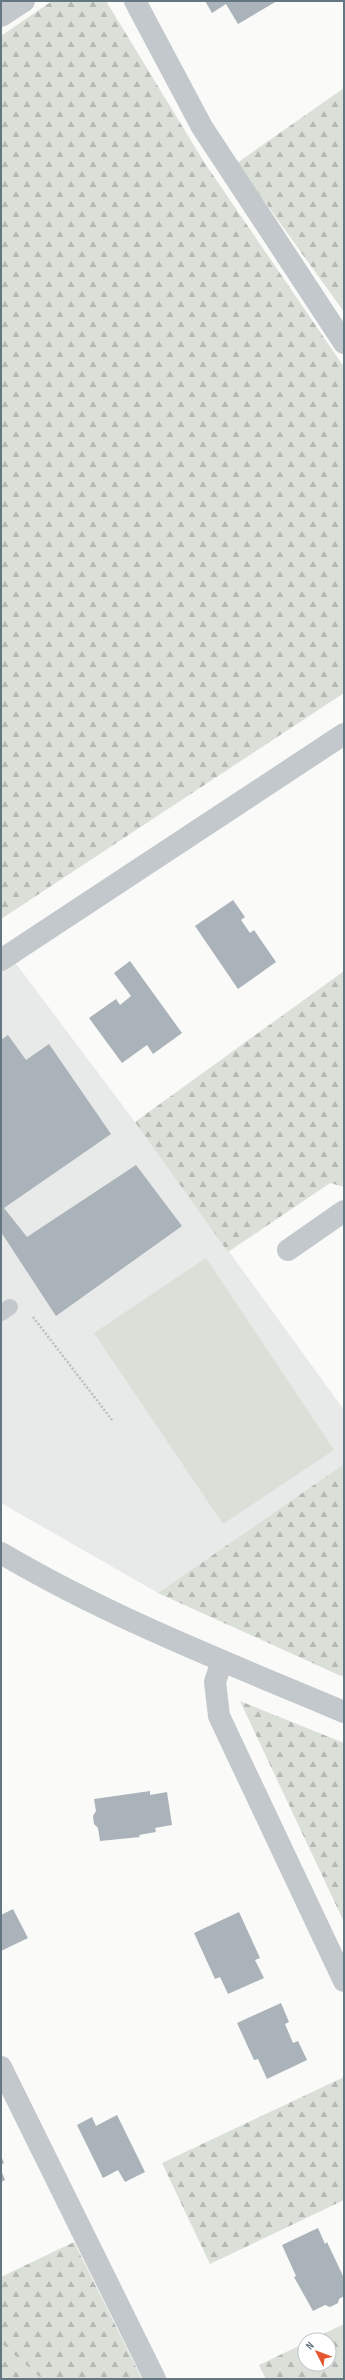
<svg xmlns="http://www.w3.org/2000/svg" width="345" height="2380" viewBox="0 0 345 2380" font-family="'Sofia Sans Condensed',sans-serif">
	<defs>
		<pattern id="forest-firs" width="22" height="20" patternUnits="userSpaceOnUse"><rect width="22" height="20" fill="#dadfd7"/><path d="M5 1l3.5 6h-7zM16 11l3.5 6h-7z" fill="#b4b9b4"/></pattern>
	</defs>
	<rect width="100%" height="100%" fill="#fafaf8"/>
	<path fill="#e8e9e9" d="M14,961L135,1122L344,1410V1464L158,1593L1,1503V971Z"/>
	<g fill="#dadfd7">
		<path d="M206,1258L334,1450L223,1524L94,1333Z"/>
		<path d="M1,2343L42,2379H24L1,2358Z"/>
	</g>
	<g fill="url(#forest-firs)">
		<path d="M52,1H106L204,162L344,367V693L1,919V36Z"/>
		<path d="M344,88V312L237,163Z"/>
		<path d="M344,971V1187L330,1183L228,1252L135,1122Z"/>
		<path d="M344,1464V1675L341,1676L158,1593Z"/>
		<path d="M240,1701L344,1743V1922Z"/>
		<path d="M344,2077V2200L210,2264L162,2163Z"/>
		<path d="M74,2242L142,2379H42L1,2343V2277Z"/>
		<path d="M344,2324V2379H266L259,2365L305,2343V2364H329V2340H311Z"/>
		<path d="M1,2358L24,2379H1Z"/>
	</g>
	<g fill="#aab3b9">
		<path d="M205,1H277L238,24L226,4L212,13Z"/>
		<path d="M233,900L245,917L241,920L250,933L254,930L276,962L238,989L195,926Z"/>
		<path d="M130,961L182,1033L153,1054L147,1045L122,1063L89,1018L116,999L120,1005L131,996L114,973Z"/>
		<path d="M8,1035L26,1060L49,1044L111,1134L4,1208L27,1237L136,1165L182,1226L56,1316L1,1232V1040Z"/>
		<path d="M150,1791V1795L167,1792L172,1825L155,1828L156,1832L139,1835L140,1837L100,1841L98,1828L94,1824L93,1816L96,1811L94,1799Z"/>
		<path d="M13,1909L28,1938L1,1951V1915Z"/>
		<path d="M239,1912L260,1958L255,1960L264,1978L228,1994L220,1977L215,1979L194,1933Z"/>
		<path d="M281,2003L289,2022L285,2024L293,2043L298,2041L307,2060L267,2079L258,2059L254,2060L237,2023Z"/>
		<path d="M117,2115L145,2172L125,2182L118,2170L103,2178L77,2125L92,2117L96,2126Z"/>
		<path d="M1,2156L4,2163L1,2165Z"/>
		<path d="M1,2170L5,2180L1,2182Z"/>
		<path d="M318,2228L325,2244L327,2242L344,2278V2296L339,2299L338,2303L330,2307L325,2305L313,2311L294,2277L296,2276L282,2245Z"/>
	</g>
	<g fill="none" stroke-linecap="round" stroke-linejoin="round">
		<path stroke="#bbbfc2" stroke-width="2.5" stroke-dasharray="2 2" stroke-linecap="butt" d="M33,1317L112,1420"/>
		<path stroke="#c3c8cc" stroke-width="16" d="M1,1313L10,1307"/>
		<g stroke="#c3c8cc" stroke-width="22">
			<path d="M135,1L202,127L344,343"/>
			<path d="M1,16L24,1"/>
			<path d="M1,960L344,734"/>
			<path d="M288,1250L344,1211"/>
			<path d="M222,1661L215,1682L219,1716L344,1981"/>
			<path d="M1,2067L155,2379"/>
		</g>
		<path stroke="#c3c8cc" stroke-width="22" d="M1,1553C109,1617 228,1663 344,1712"/>
	</g>
	<rect width="345" height="2380" fill="none" stroke="#657683" stroke-width="4"/>
	<g transform="translate(317 2352) rotate(312)"><circle r="19" fill="#ffffff" stroke="#c1c8cd"/>
	<path d="M0-3L7 15L0 10L-7 15Z" fill="#e4572e"/>
	<text y="-6" font-size="11" font-weight="bold" text-anchor="middle" fill="#657683">N</text>
	</g>
</svg>
